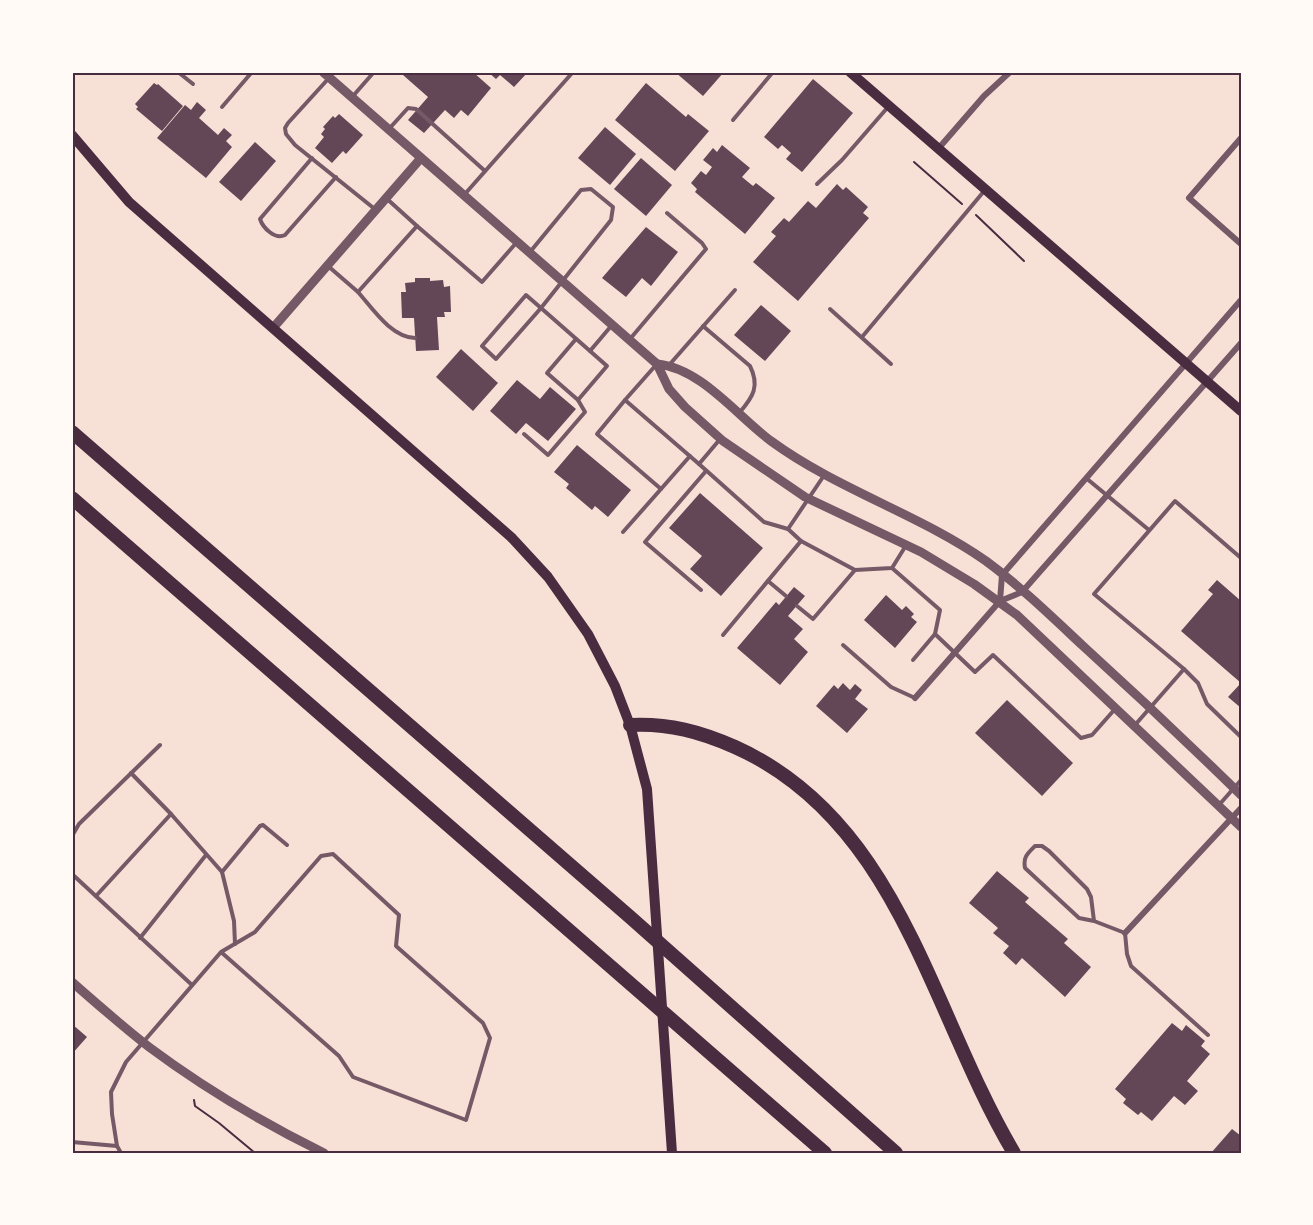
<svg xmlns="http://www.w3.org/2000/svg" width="1313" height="1225" viewBox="0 0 1313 1225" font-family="'Fira Sans Condensed',sans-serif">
	<rect width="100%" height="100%" fill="#f7e1d7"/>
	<g fill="#644757">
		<path d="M406,72H473L491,88L468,116L461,110L454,118L445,110L424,133L408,120L428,97L403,75Z"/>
		<path d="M488,72H528L514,87L500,75L496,79Z"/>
		<path d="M675,72H724L703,96Z"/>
		<path d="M813,79L853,113L802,172L786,159L791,153L782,145L778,149L764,137Z"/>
		<path d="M154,83L157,85L158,84L183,106L162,131L136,109L138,107L135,104Z"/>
		<path d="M646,83L686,117L688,114L709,131L675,171L615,120Z"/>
		<path d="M197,102L206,110L199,118L218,135L224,128L232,135L226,141L232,147L206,178L157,138L185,105L191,110Z"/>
		<path d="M339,114L363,135L346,154L343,151L332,163L315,148L324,137L321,134L325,129L323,127L333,116L335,118Z"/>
		<path d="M605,127L636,154L610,185L578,158Z"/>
		<path d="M255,142L276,161L241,201L219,182Z"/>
		<path d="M722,145L750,168L742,177L753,186L756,183L775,198L745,234L695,192L697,189L691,183L701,171L706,175L712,167L703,160L713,148L717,152Z"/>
		<path d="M641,158L672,185L646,216L614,189Z"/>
		<path d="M837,184L843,190L846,187L868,207L863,213L869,218L798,301L753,262L776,236L771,232L784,218L789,222L808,201L816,208Z"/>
		<path d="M646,227L678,252L651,286L642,278L626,297L602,278Z"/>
		<path d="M415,278H430V281L443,280L444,287L450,286L451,312H444L445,317H437L439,350L416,351L414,318H402L401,292H406L405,283L415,282Z"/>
		<path d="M761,305L791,331L765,361L734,335Z"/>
		<path d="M461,349L498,383L473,411L436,377Z"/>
		<path d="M517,380L540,399L550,387L576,409L548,441L526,423L516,434L490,411Z"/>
		<path d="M577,445L631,490L608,517L595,506L592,510L566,488L569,484L554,472Z"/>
		<path d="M700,493L763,548L721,596L690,569L702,556L669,528Z"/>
		<path d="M1217,580L1241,601V708L1228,697L1241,683L1181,631L1213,594L1208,590Z"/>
		<path d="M794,587L805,596L788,616L803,629L794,639L808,652L780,685L737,648L776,602L779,605Z"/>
		<path d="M886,595L902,610L906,606L914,614L911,617L917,622L895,648L864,620Z"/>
		<path d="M843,683L850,690L855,684L862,690L855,699L868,709L847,733L816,706L834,685L838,689Z"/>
		<path d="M1007,700L1073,763L1042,796L975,733Z"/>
		<path d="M997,871L1029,898L1025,902L1068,939L1064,943L1091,967L1065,997L1022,958L1016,965L1003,953L1009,946L993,933L998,928L969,903Z"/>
		<path d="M1172,1023L1182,1031L1186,1025L1205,1041L1201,1046L1210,1054L1187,1081L1198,1091L1185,1105L1174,1096L1152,1121L1141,1112L1138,1115L1123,1103L1126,1099L1115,1089Z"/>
		<path d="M72,1024L87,1037L72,1054Z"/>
		<path d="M1232,1129L1241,1136V1153H1211Z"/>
	</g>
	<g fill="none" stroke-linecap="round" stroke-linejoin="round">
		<g stroke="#4a2c40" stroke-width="2">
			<path d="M914,162L962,204"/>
			<path d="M976,215L1024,261"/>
			<path d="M194,1100L195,1106L219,1123L255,1153"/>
		</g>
		<g stroke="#755966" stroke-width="4">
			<path d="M107,72H108"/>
			<path d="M178,72L193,84"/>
			<path d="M329,78L288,123L285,128L286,134L295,145L376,210"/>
			<path d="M353,96L374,72"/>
			<path d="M222,107L252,72"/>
			<path d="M733,120L773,72"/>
			<path d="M388,130L408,108L416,109L485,171"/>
			<path d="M312,158L260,219C263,228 275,240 285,235L336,177"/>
			<path d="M817,184L842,160L888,107"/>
			<path d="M464,195L573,72"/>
			<path d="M417,226L482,282L517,242"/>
			<path d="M530,252L581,190L591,189L613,207L611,220L541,308L590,351L612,325"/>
			<path d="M328,266L358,292L417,226L386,198"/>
			<path d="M358,292C373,309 391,337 415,338"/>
			<path d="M526,295L541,308L496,359L482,346Z"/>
			<path d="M830,309L891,364"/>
			<path d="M703,326L750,366C760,386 753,397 740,412"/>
			<path d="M862,337L985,190"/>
			<path d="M576,339L547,373L578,400L607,366L590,351"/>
			<path d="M630,339L706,249L702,243L667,213"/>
			<path d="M670,364L735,290"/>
			<path d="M656,365L625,400L699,464L721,438"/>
			<path d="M625,400L597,434L661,489L690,456"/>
			<path d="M524,434L548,455L585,412L578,400"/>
			<path d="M699,464L764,522L788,529L825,474"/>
			<path d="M1086,478L1149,530"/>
			<path d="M788,529L801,541L855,570L892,568L905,547"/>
			<path d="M623,532L661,489"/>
			<path d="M1241,558L1175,501L1094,594L1184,669L1198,683L1207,704L1241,737"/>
			<path d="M892,568L940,610L935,634L975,672L993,655L1081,738L1092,735L1115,709"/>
			<path d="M768,581L786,596"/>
			<path d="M701,590L645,542L706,471"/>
			<path d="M797,606L813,619L855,570"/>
			<path d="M723,635L801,541"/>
			<path d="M843,645L891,687L915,698"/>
			<path d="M913,660L935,634"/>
			<path d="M1135,725L1184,669"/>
			<path d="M131,773L171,814L222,872L234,921L235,944"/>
			<path d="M1219,805L1241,780"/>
			<path d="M72,836L79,824L160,745"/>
			<path d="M222,872L260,826L263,825L287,845"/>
			<path d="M72,874L192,985"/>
			<path d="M96,896L171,814"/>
			<path d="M1094,921L1091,897L1087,889L1049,851L1042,846H1035C1027,854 1023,857 1025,868L1079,918L1094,921L1125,933L1127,954L1131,966L1208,1035"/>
			<path d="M140,938L206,855"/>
			<path d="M72,1142L117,1146"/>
			<path d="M121,1153L117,1146L112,1114L111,1092L126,1062L221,952L255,932L321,856L333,854L399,915L396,946L483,1023L490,1038L466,1120L353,1077L339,1056L221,952"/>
		</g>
		<g stroke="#755966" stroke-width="6">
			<path d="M1241,138L1189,198L1241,244"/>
			<path d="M938,149L984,96L1010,72"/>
			<path d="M1000,601L1002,575L1241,300"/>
			<path d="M915,698L1000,601L1022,592L1241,343"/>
			<path d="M1125,933L1241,808"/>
		</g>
		<g stroke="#755966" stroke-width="9">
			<path d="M323,72L657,364L669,389L685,407L723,441L805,497L921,552L974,584L1017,615L1241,827"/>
			<path d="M273,328L421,158"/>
			<path d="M657,364C701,368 737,416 771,441C838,490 919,514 986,561C1020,586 1051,616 1082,645C1136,694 1189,744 1241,795"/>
			<path d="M72,982C97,1004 122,1026 149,1047C204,1088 263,1123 324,1153"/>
		</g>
		<path stroke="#4a2c40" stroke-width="10" d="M850,72L1241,411"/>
		<path stroke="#4a2c40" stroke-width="10" d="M72,135L129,202L511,537L548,577L588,634L615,686L630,725L647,789L672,1153"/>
		<g stroke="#4a2c40" stroke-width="14">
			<path d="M72,432L630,917L896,1153"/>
			<path d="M72,498L825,1153"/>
			<path d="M630,725C669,723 701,732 735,747C900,821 930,1012 1014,1153"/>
		</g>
	</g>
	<rect width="1313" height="1225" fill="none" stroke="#fffaf5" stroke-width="147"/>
	<rect x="74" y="74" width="1166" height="1078" fill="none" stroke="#4a2c40" stroke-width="2"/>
</svg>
